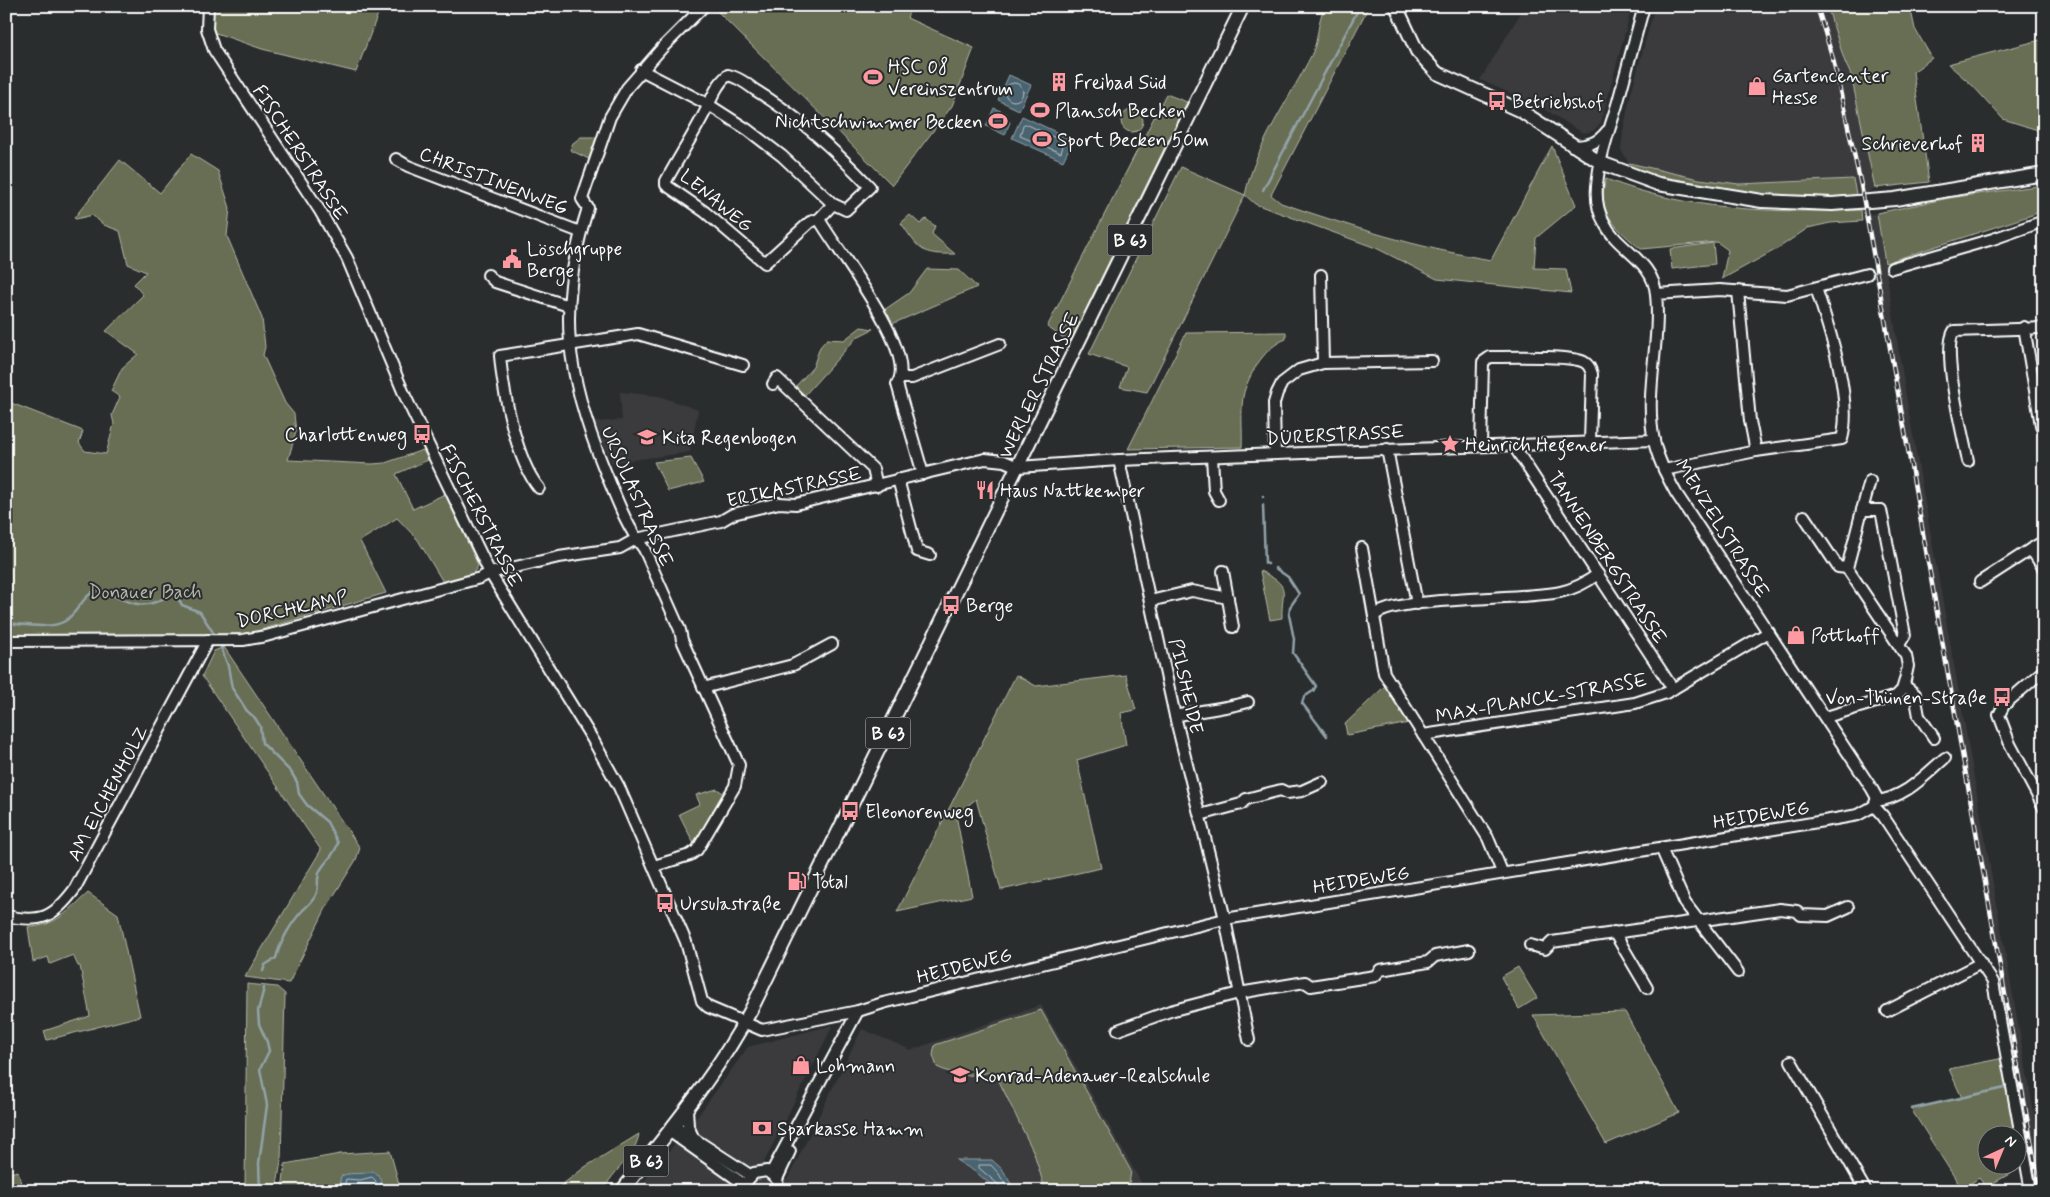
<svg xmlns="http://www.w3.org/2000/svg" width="2050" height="1197" viewBox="0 0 2050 1197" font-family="Mynerve,sans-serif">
	<rect width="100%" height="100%" fill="#2a2d2e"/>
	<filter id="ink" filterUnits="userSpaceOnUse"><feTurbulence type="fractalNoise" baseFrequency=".02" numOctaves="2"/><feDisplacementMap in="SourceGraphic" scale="10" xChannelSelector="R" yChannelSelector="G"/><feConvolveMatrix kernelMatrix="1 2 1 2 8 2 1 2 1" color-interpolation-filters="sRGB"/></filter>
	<g filter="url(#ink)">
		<g fill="#3b3a3e">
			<path d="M1525,6H1632L1601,123L1593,131L1583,133L1538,105L1480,80Z"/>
			<path d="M1655,6H1827L1845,62L1851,75L1875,188L1857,199L1853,179L1739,184L1699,179L1629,163L1621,150L1623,132L1630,97Z"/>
			<path d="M1877,213L1906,396L2044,1169V1191H2037L1865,215Z"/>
			<path d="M620,392L659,396L698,410L690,452L612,463L594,422L622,420Z"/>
			<path d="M1041,1005L1146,1191H636L697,1117L748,1047L833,1025L764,1162L787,1180L862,1029L911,1050Z"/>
		</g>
		<g fill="#686e53" stroke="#b4b6a9" fill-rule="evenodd">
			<path d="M213,6H381L356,72L262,49L213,32L211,24Z"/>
			<path d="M712,6H911L907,18L974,48L952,106L892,185Z"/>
			<path d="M1325,6H1369L1271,195L1281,203C1352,227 1417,248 1491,260L1552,146L1576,205L1536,238L1534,268L1566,269L1571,293L1437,279L1376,248L1255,204L1245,195L1147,392L1120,387L1127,367L1089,354L1181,167L1245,195C1256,144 1289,100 1312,54C1319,39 1317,21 1325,6Z"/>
			<path d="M1827,6H1910L1915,29L1932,58L1913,72L1929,182L1875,188L1851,75L1845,62Z"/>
			<path d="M2044,39V132L2003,119L1973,86L1948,64Z"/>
			<path d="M1166,94L1187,102L1070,342L1047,327Z"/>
			<circle cx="1132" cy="121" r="11"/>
			<path d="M581,137H599L591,160L570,150L573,143Z"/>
			<path d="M191,154L218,171L230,208L227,236L262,318L265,347L263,355L285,403L294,414L296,432L288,460L372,464L385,463L423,450L428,460L396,474L413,509L445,494L478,565C475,578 454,579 443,582L418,540L397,518L360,541L386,593L243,635L6,637V401L83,431L79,443L85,451L106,454L114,424L112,415L120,397L111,391L122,368L138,354L106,331L143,295L134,284L146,272L128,264L120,231L104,225L92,215L76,219L74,218L120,160L160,193Z"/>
			<path d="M1629,163L1699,179L1739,184L1853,179L1857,199L1747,196L1679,183L1627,168Z"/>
			<path d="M1606,179C1687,211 1776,213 1861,210L1862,221L1830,223L1808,228L1777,249L1722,279L1728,250L1717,242L1641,249C1618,230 1595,212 1606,179Z"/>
			<path d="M2044,185V211L1885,263L1877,213L1949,198Z"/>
			<path d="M910,215L920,224L926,219L935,226L932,234L955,254C920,255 920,250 901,223Z"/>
			<path d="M1713,243L1715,264L1672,269L1670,249Z"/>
			<path d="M927,269L959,270L977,287L892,324L884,310L909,293Z"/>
			<path d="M861,327L873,329L857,337L803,397L796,386L813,367L820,347L827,339L844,340Z"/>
			<path d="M1286,332V339C1265,347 1251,371 1244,392C1240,408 1243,430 1242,447L1128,449L1186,333Z"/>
			<path d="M691,458L704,482L668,491L654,462Z"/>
			<path d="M1260,571C1293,587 1281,589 1282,618L1270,620Z"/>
			<path d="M224,647L360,848L356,860L326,908L289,983L245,977L321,850L202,676L214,651Z"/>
			<path d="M1016,675L1036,686L1126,675L1136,710L1121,713L1126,745L1077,760L1101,868L1001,890L976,799L956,815L972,896L897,912Z"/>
			<path d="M1386,685L1409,723L1347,735L1345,724Z"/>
			<path d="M717,789L723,793L694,844L679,814L700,804L696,795Z"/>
			<path d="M88,893L118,914L140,1016L47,1040L44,1031L90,1016L80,966H78L73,955L50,964L48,957L33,962L28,927C55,927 69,910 88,893Z"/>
			<path d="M1518,967L1537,998L1519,1009L1501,977Z"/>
			<path d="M247,984L277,987L285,994L281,1161L276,1191H245Z"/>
			<path d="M1041,1010L1131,1171L1129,1184L1125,1191H1057L1044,1186L1034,1153L997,1077L991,1072C968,1077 959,1077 937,1067L933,1055L935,1045Z"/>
			<path d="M1625,1012L1679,1113L1606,1144L1533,1015Z"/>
			<path d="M2004,1058L2024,1166L1986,1187L1979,1178L1962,1189L1911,1109L1962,1098L1949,1069ZM1988,1134H2018V1164H1988Z"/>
			<path d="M639,1134C635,1157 613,1170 603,1191H554L585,1167Z"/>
			<path d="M390,1151L401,1191H282L285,1164L340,1154Z"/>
			<path d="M18,1171L23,1191H6V1174Z"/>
		</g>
		<g fill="#4a646f" stroke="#92a2a9">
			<path d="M1009,75L1031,85L1019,110L998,100Z"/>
			<path d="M994,108L1007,114L1004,119L1010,122L1005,135L986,126Z"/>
			<path d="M1022,116L1073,140L1063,161L1012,138Z"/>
			<path d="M956,1160H992L1003,1170L1015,1191H998L977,1173Z"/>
			<path d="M372,1171C381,1174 383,1183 379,1191L338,1190L341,1176C353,1171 360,1176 372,1171Z"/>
		</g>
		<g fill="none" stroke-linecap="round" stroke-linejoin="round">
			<g stroke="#b7c1c5" stroke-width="1">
				<circle cx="1014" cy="92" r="9"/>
				<path d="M1026,124L1064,142L1061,153L1020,136L1023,125Z"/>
				<path d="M343,1191L346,1179L360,1180L372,1177L376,1181L375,1191"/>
				<path d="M1000,1191L999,1185L979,1168V1165H991L999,1174L1009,1191"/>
			</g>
			<g stroke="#92a2a9" stroke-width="2.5">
				<path d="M1263,190L1360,6"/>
				<path d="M1263,496V497"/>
				<path d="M1263,505L1265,563L1268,564"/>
				<path d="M1275,568L1288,577L1299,594L1290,607L1289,615L1294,639L1293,653L1316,686L1313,691L1304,697L1302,703L1327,736"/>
				<path d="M6,623C23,624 50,630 65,621C78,613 82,596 98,589C128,601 142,615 172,593L176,595L182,605L200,612L216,637"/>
				<path d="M219,642L228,666L232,688L247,711L255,718L260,726L262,743L291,772L297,782L299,794L307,805L327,822L338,843C335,855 327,859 321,869C316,876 319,884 317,892C315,900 308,905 303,910C291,923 280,942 276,958L265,965L263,971"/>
				<path d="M1911,1109L2009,1087"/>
				<path d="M260,1191L259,1163L267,1105L260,1069L269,1051L267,1042L259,1024L258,1011L264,988"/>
			</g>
			<g stroke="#fff" stroke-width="14">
				<g id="minor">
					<path d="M208,6L207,29L214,50L320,211L347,258L405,396L490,573L593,740L619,787L686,942L702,1001L708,1007L762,1030L858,1011L883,1003L1225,919L1830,820L1858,815L1874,806"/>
					<path d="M1644,6C1635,39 1626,72 1617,105C1609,131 1599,158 1597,186C1596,198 1598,212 1604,222C1617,250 1653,260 1656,294C1661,342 1644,393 1654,441C1658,460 1667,477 1676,493L1872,789L1877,798L1874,806"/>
					<path d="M641,70L709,105L748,130L782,156L833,204L846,210L870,187C836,151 798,116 755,90C747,84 738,77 728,75C716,84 711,101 704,114C692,137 678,159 666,181V185L705,212L765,263L810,222L819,219L833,204"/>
					<path d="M1572,146C1588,146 1598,143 1607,131"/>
					<path d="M396,159L408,166L580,232"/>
					<path d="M819,219C836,250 919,352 897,384L923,474"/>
					<path d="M1892,268L1993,239L2044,221"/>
					<path d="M488,275L495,282L569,306"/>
					<path d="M1321,275L1323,363"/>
					<path d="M1738,291L1750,421L1756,451"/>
					<path d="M1656,294L1720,290L1787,295L1867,274"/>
					<path d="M2024,327L2041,425L2044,431"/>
					<path d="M901,378H912L1000,344"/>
					<path d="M773,384L777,378L873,469L877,486"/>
					<path d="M1513,445L1673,689"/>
					<path d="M1481,446L1483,362L1490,357C1508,357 1570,355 1584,362C1589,365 1590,368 1592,374L1590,442"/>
					<path d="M1387,449L1417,604"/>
					<path d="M1275,454L1274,403L1277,393L1282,383L1299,370L1323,363L1432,361"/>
					<path d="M1212,457L1214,491L1219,500"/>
					<path d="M1119,460L1175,716L1225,919L1249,1040"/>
					<path d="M1968,461C1963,435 1941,350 1954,331L2044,328"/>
					<path d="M1664,470L1756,451L1842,439C1853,398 1829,328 1816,288"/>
					<path d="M898,479L917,551L930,555"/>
					<path d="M539,488C516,461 503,391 500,356L638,334L743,365"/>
					<path d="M1862,510L1870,481"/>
					<path d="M1804,516L1838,567L1847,568"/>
					<path d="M1362,548L1384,673L1488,838L1502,872"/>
					<path d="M2031,549L2044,541"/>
					<path d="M1223,571L1233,627"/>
					<path d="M1980,582L2031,549L2044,569"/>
					<path d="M1150,601L1192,591L1228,598"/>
					<path d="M1374,616C1393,596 1525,600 1560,592C1574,589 1586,583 1598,574"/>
					<path d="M6,641L243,640L266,636L480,578L490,573L559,557L620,548L636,539L721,521L733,514L779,503L796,504L985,459L1004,461L1018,467L1119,460L1654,440"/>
					<path d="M2044,670L2004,705L1999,715L2010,744L2044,808"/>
					<path d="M1904,685L1915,694L1919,716L1934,738"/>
					<path d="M703,688L793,665L832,644"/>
					<path d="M1175,716C1201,710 1223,709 1248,702"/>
					<path d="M1826,717L1896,696L1902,690L1905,680L1908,666L1906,656L1847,568L1862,510H1881L1905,635L1899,645"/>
					<path d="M1423,735L1635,703L1666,693L1769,632"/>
					<path d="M1876,801C1905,798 1924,776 1945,758"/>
					<path d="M1874,806L1883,816L1993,982L2031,1191"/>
					<path d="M1200,815L1241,804L1246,799L1281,790L1287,793L1302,791L1322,782"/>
					<path d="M1661,848L1685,903L1738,972"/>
					<path d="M654,866L690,855L697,850L735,786L739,765L682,640L680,630L644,549C626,526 616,497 605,471C566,375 556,308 588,208L582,199L610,117L627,88L662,48L704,6"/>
					<path d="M6,916C41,923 53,918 74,890L208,640"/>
					<path d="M1614,932L1647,988"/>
					<path d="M1530,945L1545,949L1552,942L1780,909L1797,911L1801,915L1828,916L1848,907"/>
					<path d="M1887,1011L1981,963"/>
					<path d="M1118,1030L1170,1011L1239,993L1305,982L1311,986L1375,976L1380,970L1428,962L1435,956L1469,950"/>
					<path d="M1791,1061L1866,1191"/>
					<path d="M687,1108L688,1126L693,1137"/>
					<path d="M673,1125L750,1175"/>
					<path d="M669,1131L745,1185"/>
					<path d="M771,1173L858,1011"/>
					<path d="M777,1179L790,1151"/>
					<path d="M747,1181L754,1173L767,1171L777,1179L778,1191"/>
				</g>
			</g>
			<g stroke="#fff" stroke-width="16">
				<g id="major">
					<path d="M1396,6L1417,51L1437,73L1521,111L1601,163L1658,184L1762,201L1832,204L1895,199L2044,174"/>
					<path d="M622,1191C668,1132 716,1076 751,1010L1243,6"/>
				</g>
			</g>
			<use href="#minor" stroke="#2a2d2e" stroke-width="10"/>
			<use href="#major" stroke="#2a2d2e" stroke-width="12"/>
			<g stroke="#fff" stroke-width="4.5">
				<path id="rail" d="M1817,6L1833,59L1861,185L2040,1191"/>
			</g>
			<use href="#rail" stroke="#2a2d2e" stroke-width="2.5" stroke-dasharray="8" stroke-linecap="butt"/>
		</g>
	</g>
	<defs>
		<g id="stadium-bare" transform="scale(1.5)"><path d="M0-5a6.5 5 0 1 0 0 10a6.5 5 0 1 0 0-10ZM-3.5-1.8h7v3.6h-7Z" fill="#ff9aa2" stroke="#2a2d2e" stroke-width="2.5" paint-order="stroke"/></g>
		<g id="building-bare" transform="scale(1.5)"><path d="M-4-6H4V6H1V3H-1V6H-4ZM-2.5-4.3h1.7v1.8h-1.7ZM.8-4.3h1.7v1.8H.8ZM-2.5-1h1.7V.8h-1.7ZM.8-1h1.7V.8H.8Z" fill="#ff9aa2" stroke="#2a2d2e" stroke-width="2.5" paint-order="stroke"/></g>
		<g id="shop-bare" transform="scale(1.5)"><path d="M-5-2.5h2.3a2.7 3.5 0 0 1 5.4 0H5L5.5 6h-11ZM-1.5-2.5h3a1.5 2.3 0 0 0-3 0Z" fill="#ff9aa2" stroke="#2a2d2e" stroke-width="2.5" paint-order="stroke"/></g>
		<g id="bus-bare" transform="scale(1.5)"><path d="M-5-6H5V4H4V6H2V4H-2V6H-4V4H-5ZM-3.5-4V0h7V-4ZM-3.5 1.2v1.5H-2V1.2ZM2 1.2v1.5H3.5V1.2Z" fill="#ff9aa2" stroke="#2a2d2e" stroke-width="2.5" paint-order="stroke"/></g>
		<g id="civic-bare" transform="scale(1.5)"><path d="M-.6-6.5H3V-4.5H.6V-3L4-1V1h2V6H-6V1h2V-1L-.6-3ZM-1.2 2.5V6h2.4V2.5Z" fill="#ff9aa2" stroke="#2a2d2e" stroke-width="2.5" paint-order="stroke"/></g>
		<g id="school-bare" transform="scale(1.5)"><path d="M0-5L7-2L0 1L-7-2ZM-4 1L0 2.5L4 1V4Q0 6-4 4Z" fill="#ff9aa2" stroke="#2a2d2e" stroke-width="2.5" paint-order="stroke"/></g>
		<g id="sight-bare" transform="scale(1.5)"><path d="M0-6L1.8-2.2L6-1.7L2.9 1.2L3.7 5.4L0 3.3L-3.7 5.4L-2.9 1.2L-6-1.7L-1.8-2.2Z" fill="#ff9aa2" stroke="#2a2d2e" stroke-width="2.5" paint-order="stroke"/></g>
		<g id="restaurant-bare" transform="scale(1.5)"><path d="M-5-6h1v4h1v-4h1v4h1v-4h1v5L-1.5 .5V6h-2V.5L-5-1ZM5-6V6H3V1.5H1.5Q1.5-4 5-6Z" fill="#ff9aa2" stroke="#2a2d2e" stroke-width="2.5" paint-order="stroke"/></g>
		<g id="fuel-bare" transform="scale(1.5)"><path d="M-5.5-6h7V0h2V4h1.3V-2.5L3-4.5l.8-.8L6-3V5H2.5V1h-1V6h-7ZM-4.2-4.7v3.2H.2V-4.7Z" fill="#ff9aa2" stroke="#2a2d2e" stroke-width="2.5" paint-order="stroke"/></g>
		<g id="bank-bare" transform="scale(1.5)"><path d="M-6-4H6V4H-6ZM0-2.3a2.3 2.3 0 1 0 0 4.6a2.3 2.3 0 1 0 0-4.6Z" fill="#ff9aa2" stroke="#2a2d2e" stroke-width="2.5" paint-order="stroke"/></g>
	</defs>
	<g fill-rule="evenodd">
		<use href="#stadium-bare" x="873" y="77"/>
		<use href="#building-bare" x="1059" y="82"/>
		<use href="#shop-bare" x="1757" y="86"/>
		<use href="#bus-bare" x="1497" y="101"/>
		<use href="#stadium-bare" x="1040" y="110"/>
		<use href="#stadium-bare" x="998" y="121"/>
		<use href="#stadium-bare" x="1042" y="139"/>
		<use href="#building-bare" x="1978" y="143"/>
		<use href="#civic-bare" x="512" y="259"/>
		<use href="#bus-bare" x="422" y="434"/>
		<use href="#school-bare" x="647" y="437"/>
		<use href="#sight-bare" x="1450" y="444"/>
		<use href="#restaurant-bare" x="985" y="490"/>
		<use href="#bus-bare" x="951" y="605"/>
		<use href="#shop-bare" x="1796" y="635"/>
		<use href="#bus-bare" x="2002" y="697"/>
		<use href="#bus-bare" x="850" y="811"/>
		<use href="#fuel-bare" x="797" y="881"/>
		<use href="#bus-bare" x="665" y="903"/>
		<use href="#shop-bare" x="801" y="1065"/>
		<use href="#school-bare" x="960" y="1075"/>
		<use href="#bank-bare" x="762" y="1128"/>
	</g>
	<g text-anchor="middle" stroke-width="4" stroke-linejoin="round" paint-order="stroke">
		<g fill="#2a2d2e" stroke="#bfc0c0" stroke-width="1">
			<rect x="1107.5" y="224.5" width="45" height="31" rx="4"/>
			<rect x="865.5" y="717.5" width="45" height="31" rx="4"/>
			<rect x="623.5" y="1145.5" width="45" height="31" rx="4"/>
		</g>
		<g font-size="18" font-weight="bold" fill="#fff">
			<text x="1130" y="246">B 63</text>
			<text x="888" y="739">B 63</text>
			<text x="646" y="1167">B 63</text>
		</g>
		<g font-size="19" fill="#fff" stroke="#2a2d2e" text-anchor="start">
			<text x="888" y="73">HSC 08<tspan x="888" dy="22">Vereinszentrum</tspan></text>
			<text x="1772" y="82">Gartencenter<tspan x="1772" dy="22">Hesse</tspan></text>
			<text x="1074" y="89">Freibad Süd</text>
			<text x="1512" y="108">Betriebshof</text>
			<text x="1055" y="117">Plansch Becken</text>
			<text x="983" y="128" text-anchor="end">Nichtschwimmer Becken</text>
			<text x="1057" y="146">Sport Becken 50m</text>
			<text x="1963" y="150" text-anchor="end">Schrieverhof</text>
			<text x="527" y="255">Löschgruppe<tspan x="527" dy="22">Berge</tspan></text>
			<text x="407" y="441" text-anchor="end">Charlottenweg</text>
			<text x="662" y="444">Kita Regenbogen</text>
			<text x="1465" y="451">Heinrich Hegener</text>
			<text x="1000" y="497">Haus Nattkemper</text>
			<text x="966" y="612">Berge</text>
			<text x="1811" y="642">Potthoff</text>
			<text x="1987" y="704" text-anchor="end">Von-Thünen-Straße</text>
			<text x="865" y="818">Eleonorenweg</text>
			<text x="812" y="888">Total</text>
			<text x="680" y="910">Ursulastraße</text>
			<text x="816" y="1072">Lohmann</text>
			<text x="975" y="1082">Konrad-Adenauer-Realschule</text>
			<text x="777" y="1135">Sparkasse Hamm</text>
		</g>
		<g font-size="19" fill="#fff" stroke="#2a2d2e">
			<text transform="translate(301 152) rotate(57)" y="7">FISCHERSTRASSE</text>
			<text transform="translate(494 180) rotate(21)" y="7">CHRISTINENWEG</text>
			<text transform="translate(717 200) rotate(39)" y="7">LENAWEG</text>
			<text transform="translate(1038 385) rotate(-64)" y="7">WERLER STRASSE</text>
			<text transform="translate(1335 434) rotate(-3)" y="7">DÜRERSTRASSE</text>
			<text transform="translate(794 486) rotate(-12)" y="7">ERIKASTRASSE</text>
			<text transform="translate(638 496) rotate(66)" y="7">URSULASTRASSE</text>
			<text transform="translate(482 515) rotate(63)" y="7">FISCHERSTRASSE</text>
			<text transform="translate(1723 528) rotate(58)" y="7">MENZELSTRASSE</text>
			<text transform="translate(1608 557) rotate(57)" y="7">TANNENBERGSTRASSE</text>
			<text transform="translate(292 608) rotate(-13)" y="7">DORCHKAMP</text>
			<text transform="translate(1187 686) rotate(77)" y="7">PILSHEIDE</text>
			<text transform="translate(1541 697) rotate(-10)" y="7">MAX-PLANCK-STRASSE</text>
			<text transform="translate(107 793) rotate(-62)" y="7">AM EICHENHOLZ</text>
			<text transform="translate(1761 814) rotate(-9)" y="7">HEIDEWEG</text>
			<text transform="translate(1361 879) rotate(-9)" y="7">HEIDEWEG</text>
			<text transform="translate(964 965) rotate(-14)" y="7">HEIDEWEG</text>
		</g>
		<g font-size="19" fill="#b4b6a9" stroke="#2a2d2e">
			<text x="145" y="598">Donauer Bach</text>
		</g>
	</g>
	<rect width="2050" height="1197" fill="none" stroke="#2a2d2e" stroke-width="25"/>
	<rect x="12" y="12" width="2025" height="1172" fill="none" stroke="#fff" stroke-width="2" filter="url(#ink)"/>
	<g transform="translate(2002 1150) rotate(44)"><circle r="24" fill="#2a2d2e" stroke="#7f8182"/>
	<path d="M0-4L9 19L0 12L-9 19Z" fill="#ff9aa2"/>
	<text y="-8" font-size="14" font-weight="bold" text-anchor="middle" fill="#ffffff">N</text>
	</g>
</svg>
